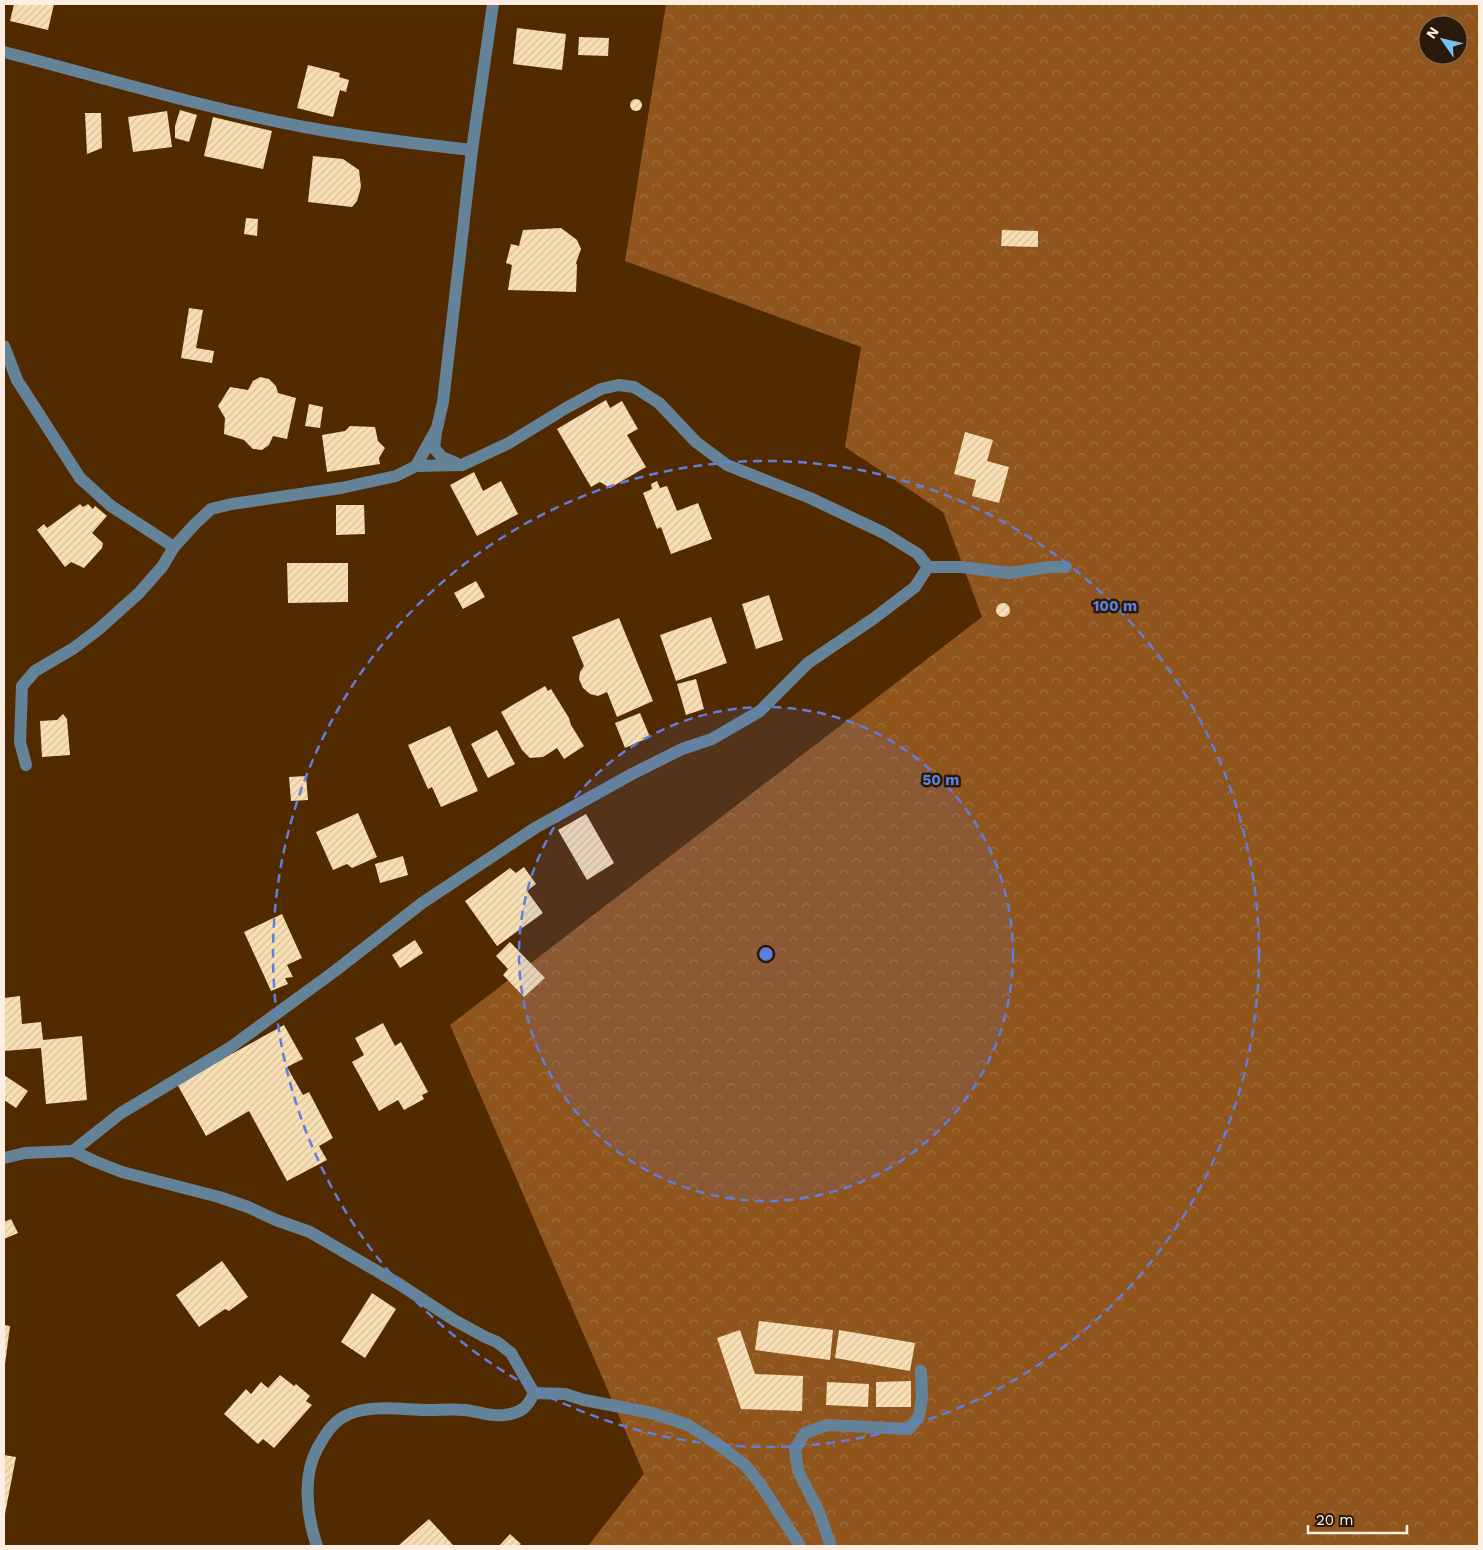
<svg xmlns="http://www.w3.org/2000/svg" width="1483" height="1550" viewBox="0 0 1483 1550" font-family="'Work Sans',sans-serif">
	<defs>
		<pattern id="forest-crowns" width="20" height="18" patternUnits="userSpaceOnUse" patternTransform="scale(1.25)"><rect width="20" height="18" fill="#90551d"/><path d="M2 6a3 3 0 1 1 6 0M12 15a3 3 0 1 1 6 0" fill="none" stroke="#a16e3e"/></pattern>
		<pattern id="building-hatch" width="6" height="6" patternUnits="userSpaceOnUse" patternTransform="scale(1.25)"><rect width="6" height="6" fill="#f9dfb4"/><path d="M-1 1l2-2M0 6l6-6M5 7l2-2" fill="none" stroke="#d6c19e"/></pattern>
	</defs>
	<rect width="100%" height="100%" fill="#522a00"/>
	<path fill="url(#forest-crowns)" fill-rule="evenodd" d="M666,4H1479V1546H588L644,1474L450,1025L982,617L943,512L845,447L861,347L625,261ZM1428,25H1458V55H1428Z"/>
	<g fill="url(#building-hatch)">
		<path d="M14,4H54L48,30L10,21Z"/>
		<path d="M517,28L566,34L562,70L513,64Z"/>
		<path d="M579,37L609,38L608,56L578,55Z"/>
		<path d="M308,65L340,73L339,77L349,80L346,92L340,90L333,117L297,108Z"/>
		<circle cx="636" cy="105" r="6"/>
		<path d="M180,110L197,115L189,142L175,138V126Z"/>
		<path d="M167,111L172,147L133,152L128,117Z"/>
		<path d="M85,113H101L102,148L87,154Z"/>
		<path d="M213,117L272,131L263,169L204,156Z"/>
		<path d="M313,156L343,159L359,170L361,187L357,201L352,207L308,202Z"/>
		<path d="M246,218L258,219L257,236L244,234Z"/>
		<path d="M561,228L577,240L581,249L576,263L577,265L576,292L508,290L512,265L506,263L511,244L519,246L523,230Z"/>
		<path d="M1002,230L1038,231V247L1001,246Z"/>
		<path d="M189,308L203,310L196,348L214,351L212,363L181,358Z"/>
		<path d="M260,377L269,379L276,386L278,393L296,398L287,439L273,436L269,445L262,450L253,449L244,440L224,434L225,418L218,406L230,387L248,390L253,381Z"/>
		<path d="M606,400L610,408L622,401L638,429L627,435L646,467L610,488L600,482L591,487L557,429Z"/>
		<path d="M309,404L323,407L320,428L305,426Z"/>
		<path d="M350,426L375,427L378,441L385,448L379,458L380,464L327,472L322,435L345,431Z"/>
		<path d="M965,432L993,440L987,461L1009,467L999,503L972,496L976,480L954,474Z"/>
		<path d="M474,472L483,491L501,481L518,514L477,536L450,485Z"/>
		<path d="M657,481L660,488L667,486L677,511L698,503L712,539L671,554L661,527L657,529L643,493L652,489L651,484Z"/>
		<path d="M80,504L83,507L88,504L93,509L95,506L107,516L92,533L103,543L102,548L84,568L71,562L65,567L37,530L44,524L47,528Z"/>
		<path d="M336,505H364L365,534L336,535Z"/>
		<path d="M287,563H348V602L288,603Z"/>
		<path d="M476,581L485,597L463,609L454,593Z"/>
		<path d="M769,595L783,640L756,649L742,604Z"/>
		<circle cx="1003" cy="610" r="7"/>
		<path d="M711,617L727,663L676,681L660,635Z"/>
		<path d="M619,618L653,701L617,717L607,692L598,696L590,694L583,688L579,679L580,672L584,666L572,637Z"/>
		<path d="M696,679L704,709L686,715L677,684Z"/>
		<path d="M545,686L548,691L551,689L569,718L571,725L584,746L564,759L557,748L543,757L530,758L522,750L501,712Z"/>
		<path d="M640,713L650,737L625,748L615,723Z"/>
		<path d="M63,714L67,719L70,755L42,757L40,721L57,720Z"/>
		<path d="M450,726L478,791L441,807L432,787L428,789L408,745Z"/>
		<path d="M497,730L515,764L488,778L471,744Z"/>
		<path d="M306,776L308,800L291,801L289,777Z"/>
		<path d="M358,813L377,857L352,868L347,864L333,870L316,832Z"/>
		<path d="M586,814L614,863L587,880L558,830Z"/>
		<path d="M403,856L408,875L380,883L375,864Z"/>
		<path d="M524,867L536,884L527,891L543,913L497,946L465,901L510,868L516,873Z"/>
		<path d="M282,914L302,958L287,965L293,977L285,978L288,984L271,991L244,932Z"/>
		<path d="M415,940L423,953L400,968L392,955Z"/>
		<path d="M510,942L545,978L524,997L503,975L508,969L496,956Z"/>
		<path d="M20,996L22,1024L41,1022L43,1040L82,1036L87,1100L46,1104L41,1048L4,1051V998Z"/>
		<path d="M383,1023L395,1046L401,1042L428,1092L422,1095L424,1099L404,1110L398,1100L379,1111L352,1062L364,1055L355,1038Z"/>
		<path d="M284,1025L303,1059L287,1067L303,1095L309,1092L333,1138L319,1146L327,1160L287,1181L249,1111L206,1136L177,1084Z"/>
		<path d="M4,1075L28,1091L16,1108L4,1100Z"/>
		<path d="M11,1219L18,1233L4,1239V1222Z"/>
		<path d="M222,1261L248,1297L229,1311L225,1309L199,1327L176,1295Z"/>
		<path d="M372,1293L396,1309L365,1358L341,1342Z"/>
		<path d="M759,1321L833,1330L830,1360L755,1350Z"/>
		<path d="M4,1325L10,1326L5,1364H4Z"/>
		<path d="M740,1330L755,1374L803,1376L802,1411L741,1409L717,1338Z"/>
		<path d="M839,1330L915,1343L910,1371L835,1358Z"/>
		<path d="M280,1375L294,1386L296,1384L310,1396L306,1401L312,1405L274,1448L263,1439L258,1444L224,1414L246,1389L251,1394L261,1382L268,1388Z"/>
		<path d="M911,1381V1407H876V1382Z"/>
		<path d="M827,1382L869,1384L868,1407L826,1405Z"/>
		<path d="M4,1455L16,1457L5,1514H4Z"/>
		<path d="M429,1519L454,1546H398Z"/>
		<path d="M510,1534L521,1544L518,1546H499Z"/>
	</g>
	<g fill="none" stroke-linecap="round" stroke-linejoin="round">
		<g stroke="#658398" stroke-width="12">
			<path d="M4,52C105,78 207,109 310,128C364,138 418,144 472,150"/>
			<path d="M4,346L17,380L80,478L111,506L174,547L194,525L211,509L232,504L341,488L396,476L416,466L437,428L443,402L472,150L493,4"/>
			<path d="M436,433L434,448L442,457L456,463"/>
			<path d="M928,567H961L1009,573L1049,567H1066"/>
			<path d="M26,765L20,742L22,686L35,671L74,648L99,629L139,593L162,567L174,547"/>
			<path d="M73,1151L94,1161L122,1172L219,1197L248,1207L276,1220L310,1232L399,1284L454,1320L485,1337L497,1342L511,1353L534,1393C528,1407 521,1413 505,1415C492,1417 477,1411 464,1410C452,1409 441,1410 429,1410C402,1410 368,1403 343,1417C330,1425 324,1437 317,1449C302,1477 307,1517 317,1546"/>
			<path d="M4,1158L25,1153L73,1151L121,1113L228,1049L335,971L422,903L535,828L632,774L682,749L712,739L760,711L808,663L873,619L915,587L928,567L918,554L884,533L810,498L727,465L696,442L659,403L634,387L618,385L601,389L566,408L509,443L462,465L416,466"/>
			<path d="M534,1393L565,1394L584,1400L652,1413L688,1425L719,1445L746,1466L761,1485L800,1546"/>
			<path d="M831,1546L819,1512L798,1471L795,1449L805,1433L827,1425L909,1429L919,1416L922,1397L921,1371"/>
		</g>
	</g>
	<circle cx="766" cy="954" r="247" fill="#607edb" fill-opacity=".12"/>
	<g fill="none" stroke="#607edb" stroke-width="2.5" stroke-dasharray="9 6">
		<circle cx="766" cy="954" r="247"/>
		<circle cx="766" cy="954" r="493"/>
	</g>
	<circle cx="766" cy="954" r="8" fill="#607edb" stroke="#2a1809" stroke-width="2.5"/>
	<g font-size="15" text-anchor="middle" font-weight="bold" fill="#607edb" stroke="#2a1809" stroke-width="5" stroke-linejoin="round" paint-order="stroke">
		<text x="1115" y="611">100 m</text>
		<text x="941" y="785">50 m</text>
	</g>
	<rect width="1483" height="1550" fill="none" stroke="#feeee2" stroke-width="10"/>
	<g transform="translate(1443 40) rotate(304)"><circle r="24" fill="#2a1809" stroke="#7f6e60"/>
	<path d="M0-4L9 19L0 12L-9 19Z" fill="#73c1f6"/>
	<text y="-8" font-size="14" font-weight="bold" text-anchor="middle" fill="#feeee2">N</text>
	</g>
	<path d="M1308 1525v8h99v-8" fill="none" stroke="#feeee2" stroke-width="2.5"/>
	<text x="1316" y="1525" font-size="15" fill="#feeee2" stroke="#2a1809" stroke-width="4" paint-order="stroke">20 m</text>
</svg>
